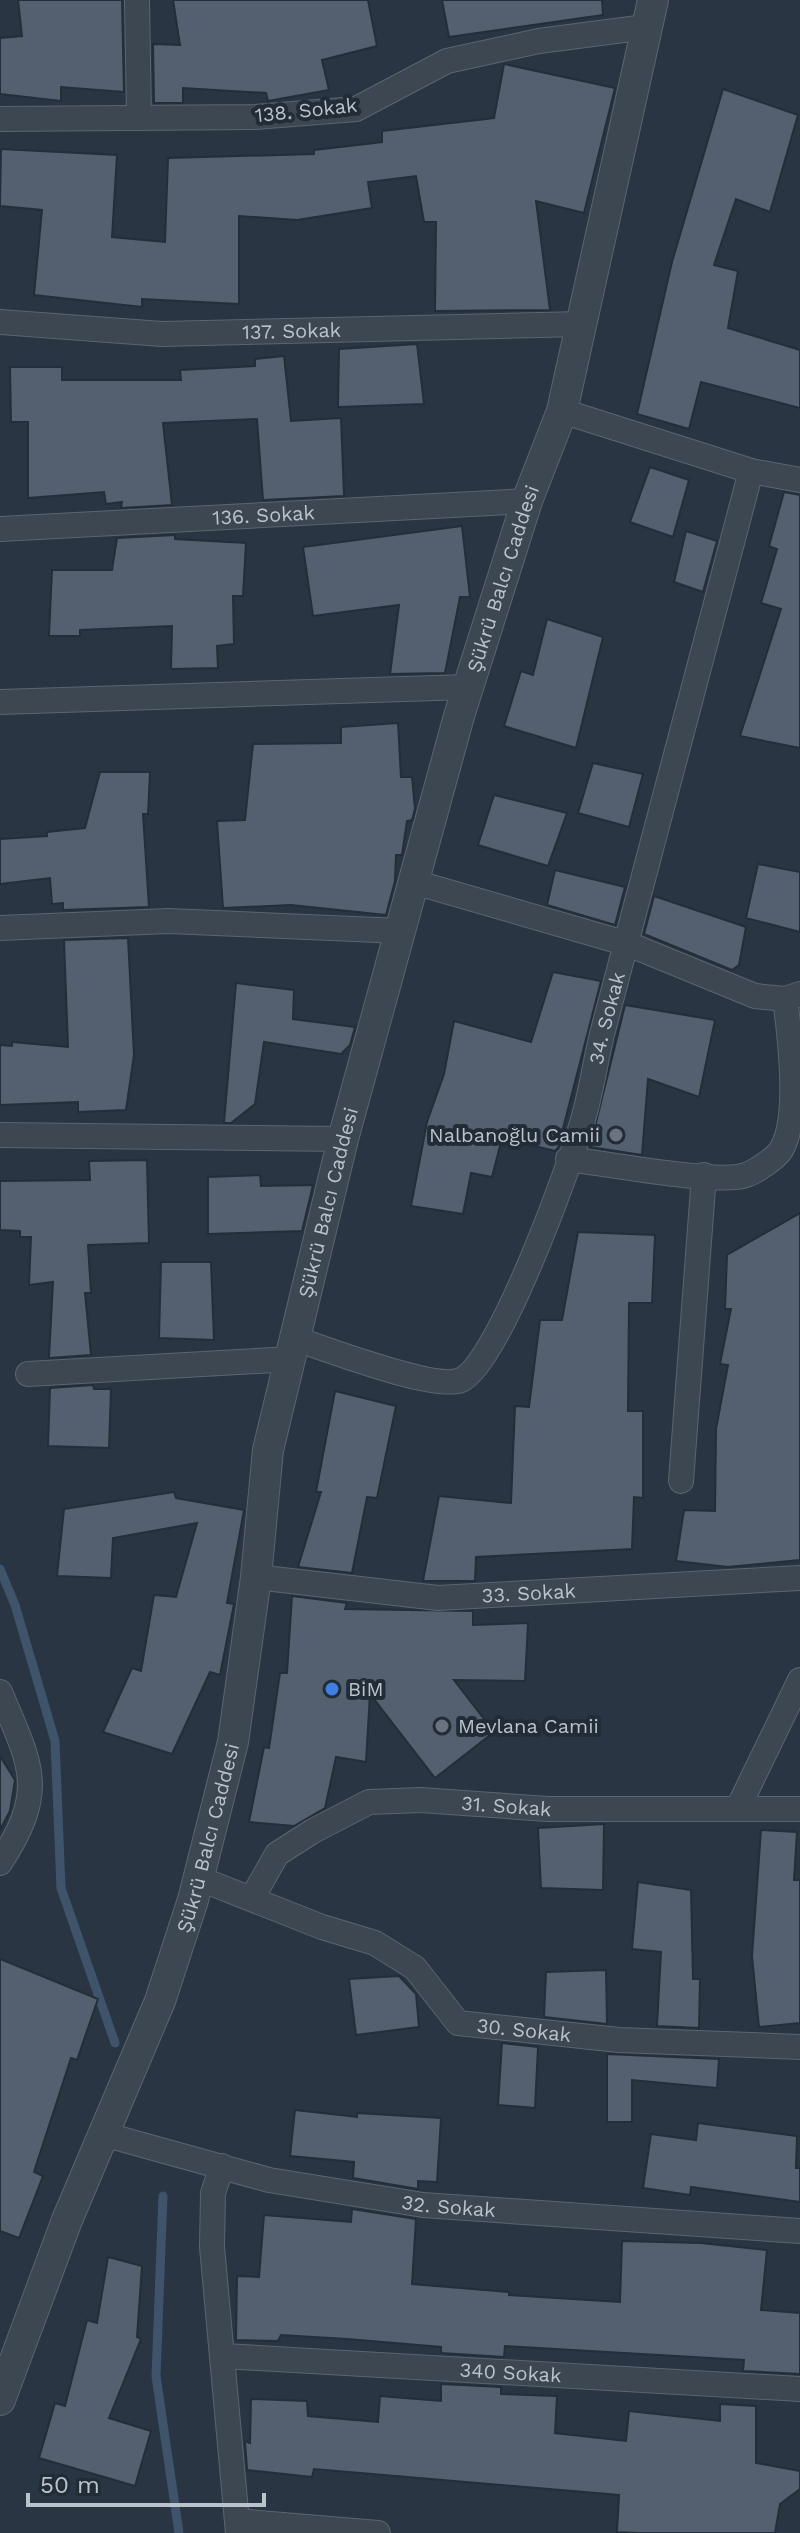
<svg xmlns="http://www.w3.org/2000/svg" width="800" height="2533" viewBox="0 0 800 2533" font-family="'Work Sans',sans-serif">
	<rect width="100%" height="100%" fill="#293542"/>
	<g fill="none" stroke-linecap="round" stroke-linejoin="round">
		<g stroke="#3f546a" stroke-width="9">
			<path d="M0,1569L15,1605L55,1741L61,1888L115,2043"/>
			<path d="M163,2196L156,2376L179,2533"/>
		</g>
	</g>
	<g fill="#54606f" stroke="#232e39" stroke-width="2">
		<path d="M18,0H122L124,92L61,87V101L0,94V38L22,36Z"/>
		<path d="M173,0H368L377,46L322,60L329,90L268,101L266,93L183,88V103H154L153,44L180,45Z"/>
		<path d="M442,0H602L603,15L449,37Z"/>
		<path d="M504,64L615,88L584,213L536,201L550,310L435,311L436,222H424L416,176L368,182L372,208L297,220L239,216V304L142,299V307L34,295L42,210L0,206L1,149L117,155L112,237L165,242L168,158L314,154V150L382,142V131L494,118Z"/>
		<path d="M723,89L798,115L770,212L736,199L714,265L738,271L728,328L800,350V408L701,382L689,429L637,414L672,262Z"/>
		<path d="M417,344L424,404L338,407L339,349Z"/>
		<path d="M284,356L291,421L341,418L344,496L263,500L257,419L163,423L172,505L121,508L122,502L106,504L104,492L28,498V422H11L10,367H62V380H181L180,370L255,366V359Z"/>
		<path d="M650,467L689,480L673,537L630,522Z"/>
		<path d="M784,492L800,495V748L740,736L781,609L761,603L777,549L769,546Z"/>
		<path d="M462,526L470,597H460L445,673L390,674L399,605L313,616L303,547Z"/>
		<path d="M686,531L717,541L703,592L674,582Z"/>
		<path d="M175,535V539L246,543L243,596H233L234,644L217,646L218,668L171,669L172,626L80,630V636H49L52,570H112L117,538Z"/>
		<path d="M547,619L603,637L576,748L504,726L521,671L533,675Z"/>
		<path d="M398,723L401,777H412L415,809L412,820L407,821L402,855H396L395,881L386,915L291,905L223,908L217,821L245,820L253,744L341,743V727Z"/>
		<path d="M593,763L643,774L629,827L578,813Z"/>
		<path d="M100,772H150L148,814H143L149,907L63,910V903L52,904L50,878L0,884V839L47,836V832L85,828Z"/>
		<path d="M494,795L567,813L548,866L478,845Z"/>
		<path d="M758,864L800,872V932L746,918Z"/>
		<path d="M555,870L625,887L615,925L547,905Z"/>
		<path d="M654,896L746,927L739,965L732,970L644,934Z"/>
		<path d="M128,938L134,1055L126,1110L78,1112V1102L0,1105V1045L12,1046V1042L68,1047L64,940Z"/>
		<path d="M553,972L601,981L558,1148L555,1151L502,1138L492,1177L471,1173L463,1214L411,1206L427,1122L444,1074L454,1021L531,1042Z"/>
		<path d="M236,983L294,990L293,1019L355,1027L350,1045L341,1054L264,1042L255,1104L231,1123H224Z"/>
		<path d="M625,1005L715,1020L699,1097L648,1079L642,1155L590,1147Z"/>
		<path d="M147,1160L149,1243L88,1245L91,1293H85L91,1355L49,1358L53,1282L29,1285L31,1237H20V1231L0,1230V1181L90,1180L89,1161Z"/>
		<path d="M260,1175L261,1186L313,1185L302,1231L208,1234V1177Z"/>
		<path d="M800,1213V1560L728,1567L676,1561L684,1510L715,1511L716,1429L728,1365L720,1364L731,1309H725L727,1255Z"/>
		<path d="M578,1232L655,1235L652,1303H629L628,1411H643V1498L634,1497L632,1549L476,1557L475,1581H423L439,1496L511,1503L515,1406L529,1407L540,1320H562Z"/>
		<path d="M161,1262H211L214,1340L159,1338Z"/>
		<path d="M93,1385L94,1389H111L109,1448L48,1446L50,1388Z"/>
		<path d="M335,1391L396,1406L377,1498L367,1497L352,1573L298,1567L321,1492H316Z"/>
		<path d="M174,1492L176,1498L244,1510L227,1603L234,1604L220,1675L210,1672L172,1754L103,1732L132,1668L141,1671L154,1595L176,1597L197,1523L113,1538L111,1578L57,1576L64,1509Z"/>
		<path d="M292,1596L347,1603L345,1609L473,1611V1625L528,1623L525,1681L454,1680L494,1732L435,1778L370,1694L366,1762L336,1757L325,1808L294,1826L249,1822L264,1747L269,1748L280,1673H287Z"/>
		<path d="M0,1756L15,1780L10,1811L0,1830Z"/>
		<path d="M604,1824L603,1890L541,1888L538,1828Z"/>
		<path d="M761,1830L797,1832L794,1880H800V2023L759,2027L752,1956Z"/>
		<path d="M638,1882L691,1890L693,1979H700L699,2028L657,2026L661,1952L632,1949Z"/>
		<path d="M0,1959L98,1999L77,2060L71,2058L34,2172L43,2176L19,2238L0,2231Z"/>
		<path d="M606,1970L607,2024L544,2017L546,1972Z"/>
		<path d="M399,1976L416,1994L419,2027L356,2035L349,1979Z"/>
		<path d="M502,2043L538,2047L535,2108L498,2105Z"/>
		<path d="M607,2054L719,2059L717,2088L632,2080V2122H607Z"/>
		<path d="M295,2110L357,2117V2113L441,2118L437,2182L418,2181V2189L353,2178L354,2162L290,2156Z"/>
		<path d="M698,2123L797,2136L796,2168H800V2202L691,2187L690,2195L643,2188L651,2134L696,2140Z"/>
		<path d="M352,2209L416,2219L412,2284L509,2292V2295L620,2302L622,2241L701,2243L767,2250L761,2310L800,2313V2374L743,2371L744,2360L505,2346L504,2357L441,2353V2347L347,2339L281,2335L278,2341L236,2340L237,2276L259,2277L264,2215L351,2222Z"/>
		<path d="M108,2257L142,2266L137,2337L141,2339L109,2418L151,2431L135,2486L39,2458L55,2403L65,2406L87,2320L97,2323Z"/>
		<path d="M441,2384L501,2387V2394L557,2396L555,2433L626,2441L629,2411L720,2421V2404L756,2406V2463L800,2471V2489L780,2504L775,2533H638L617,2532L619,2495L314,2469L312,2477L247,2470L245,2441L250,2443L251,2399L307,2401L308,2416L378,2422L380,2396L441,2401Z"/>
	</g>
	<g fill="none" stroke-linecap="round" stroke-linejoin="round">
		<g stroke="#5b656f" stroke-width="26">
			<g id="minor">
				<path d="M137,0L139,118"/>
				<path d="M0,119L255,117L356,109L447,61L539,41L646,27"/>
				<path id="s1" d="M0,322L162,334L582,324"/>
				<path d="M562,411L751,471L800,480"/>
				<path id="s2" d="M0,529L527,501"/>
				<path d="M0,702L468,687"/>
				<path d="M414,882L628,944L755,996L785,999"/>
				<path d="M0,928L169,921L401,931"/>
				<path d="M0,1135L343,1139"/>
				<path d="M568,1159C603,1163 718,1185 746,1175C755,1172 776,1158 781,1150C800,1119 790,1036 785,999L800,994"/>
				<path id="s3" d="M296,1339C326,1349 436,1391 461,1380C498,1364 569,1168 582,1123C591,1094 595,1063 602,1034L751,471"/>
				<path d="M28,1374L291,1359"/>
				<path d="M681,1481L704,1175"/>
				<path id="s4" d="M256,1577L438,1598L800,1578"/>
				<path d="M0,1692C31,1766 48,1789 0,1863"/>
				<path d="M738,1808L800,1680"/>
				<path id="s5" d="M198,1878L322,1927L375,1943L415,1968L458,2023L619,2040L800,2047"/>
				<path id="s6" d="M252,1898L277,1854L313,1831L369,1802L421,1800L548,1809H800"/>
				<path id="s7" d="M103,2134L269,2180L423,2205L800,2231"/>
				<path d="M222,2166L213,2193L212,2247L238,2533"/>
				<path id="s8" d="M223,2356L800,2389"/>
				<path d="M237,2521L378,2533"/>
			</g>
		</g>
		<g stroke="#5b656f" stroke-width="32">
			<g id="tertiary">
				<path id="s9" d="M0,2400L67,2220L160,2001L193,1900L233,1742L256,1577L268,1450L343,1139L459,716L527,501L562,411L653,0"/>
			</g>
		</g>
		<use href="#minor" stroke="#3d4752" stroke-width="24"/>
		<use href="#tertiary" stroke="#3d4752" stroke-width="30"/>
	</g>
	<g fill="#6b7280" stroke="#212c37" stroke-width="3">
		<circle cx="616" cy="1135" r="8"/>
		<circle cx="442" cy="1726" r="8"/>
	</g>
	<circle fill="#3f7fe0" stroke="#212c37" stroke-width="3" cx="332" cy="1689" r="8"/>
	<g text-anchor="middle" stroke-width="8" stroke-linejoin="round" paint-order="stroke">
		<g font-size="20" fill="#bac2cc" stroke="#212c37">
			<text transform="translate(306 110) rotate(-6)" y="7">138. Sokak</text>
			<text dy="7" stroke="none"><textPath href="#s1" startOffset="292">137. Sokak</textPath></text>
			<text dy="7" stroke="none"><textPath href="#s2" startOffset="264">136. Sokak</textPath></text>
			<text dy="7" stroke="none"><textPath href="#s9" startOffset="1896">Şükrü Balcı Caddesi</textPath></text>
			<text dy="7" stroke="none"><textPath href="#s3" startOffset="566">34. Sokak</textPath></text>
			<text dy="7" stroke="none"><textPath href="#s9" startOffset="1248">Şükrü Balcı Caddesi</textPath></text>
			<text dy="7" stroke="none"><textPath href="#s4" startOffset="274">33. Sokak</textPath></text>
			<text dy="7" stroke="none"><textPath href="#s6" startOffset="294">31. Sokak</textPath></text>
			<text dy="7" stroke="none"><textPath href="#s9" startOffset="600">Şükrü Balcı Caddesi</textPath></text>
			<text dy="7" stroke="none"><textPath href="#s5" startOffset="372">30. Sokak</textPath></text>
			<text dy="7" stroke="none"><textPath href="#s7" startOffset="354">32. Sokak</textPath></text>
			<text dy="7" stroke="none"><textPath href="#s8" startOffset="288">340 Sokak</textPath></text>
		</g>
		<g font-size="20" fill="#bac2cc" stroke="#212c37" text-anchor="start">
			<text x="600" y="1142" text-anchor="end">Nalbanoğlu Camii</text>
			<text x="348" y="1696">BiM</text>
			<text x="458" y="1733">Mevlana Camii</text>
		</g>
	</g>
	<path d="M28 2493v12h236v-12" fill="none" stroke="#bac2cc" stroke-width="4"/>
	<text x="40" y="2493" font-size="24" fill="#bac2cc" stroke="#212c37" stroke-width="6" paint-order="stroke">50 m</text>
</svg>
